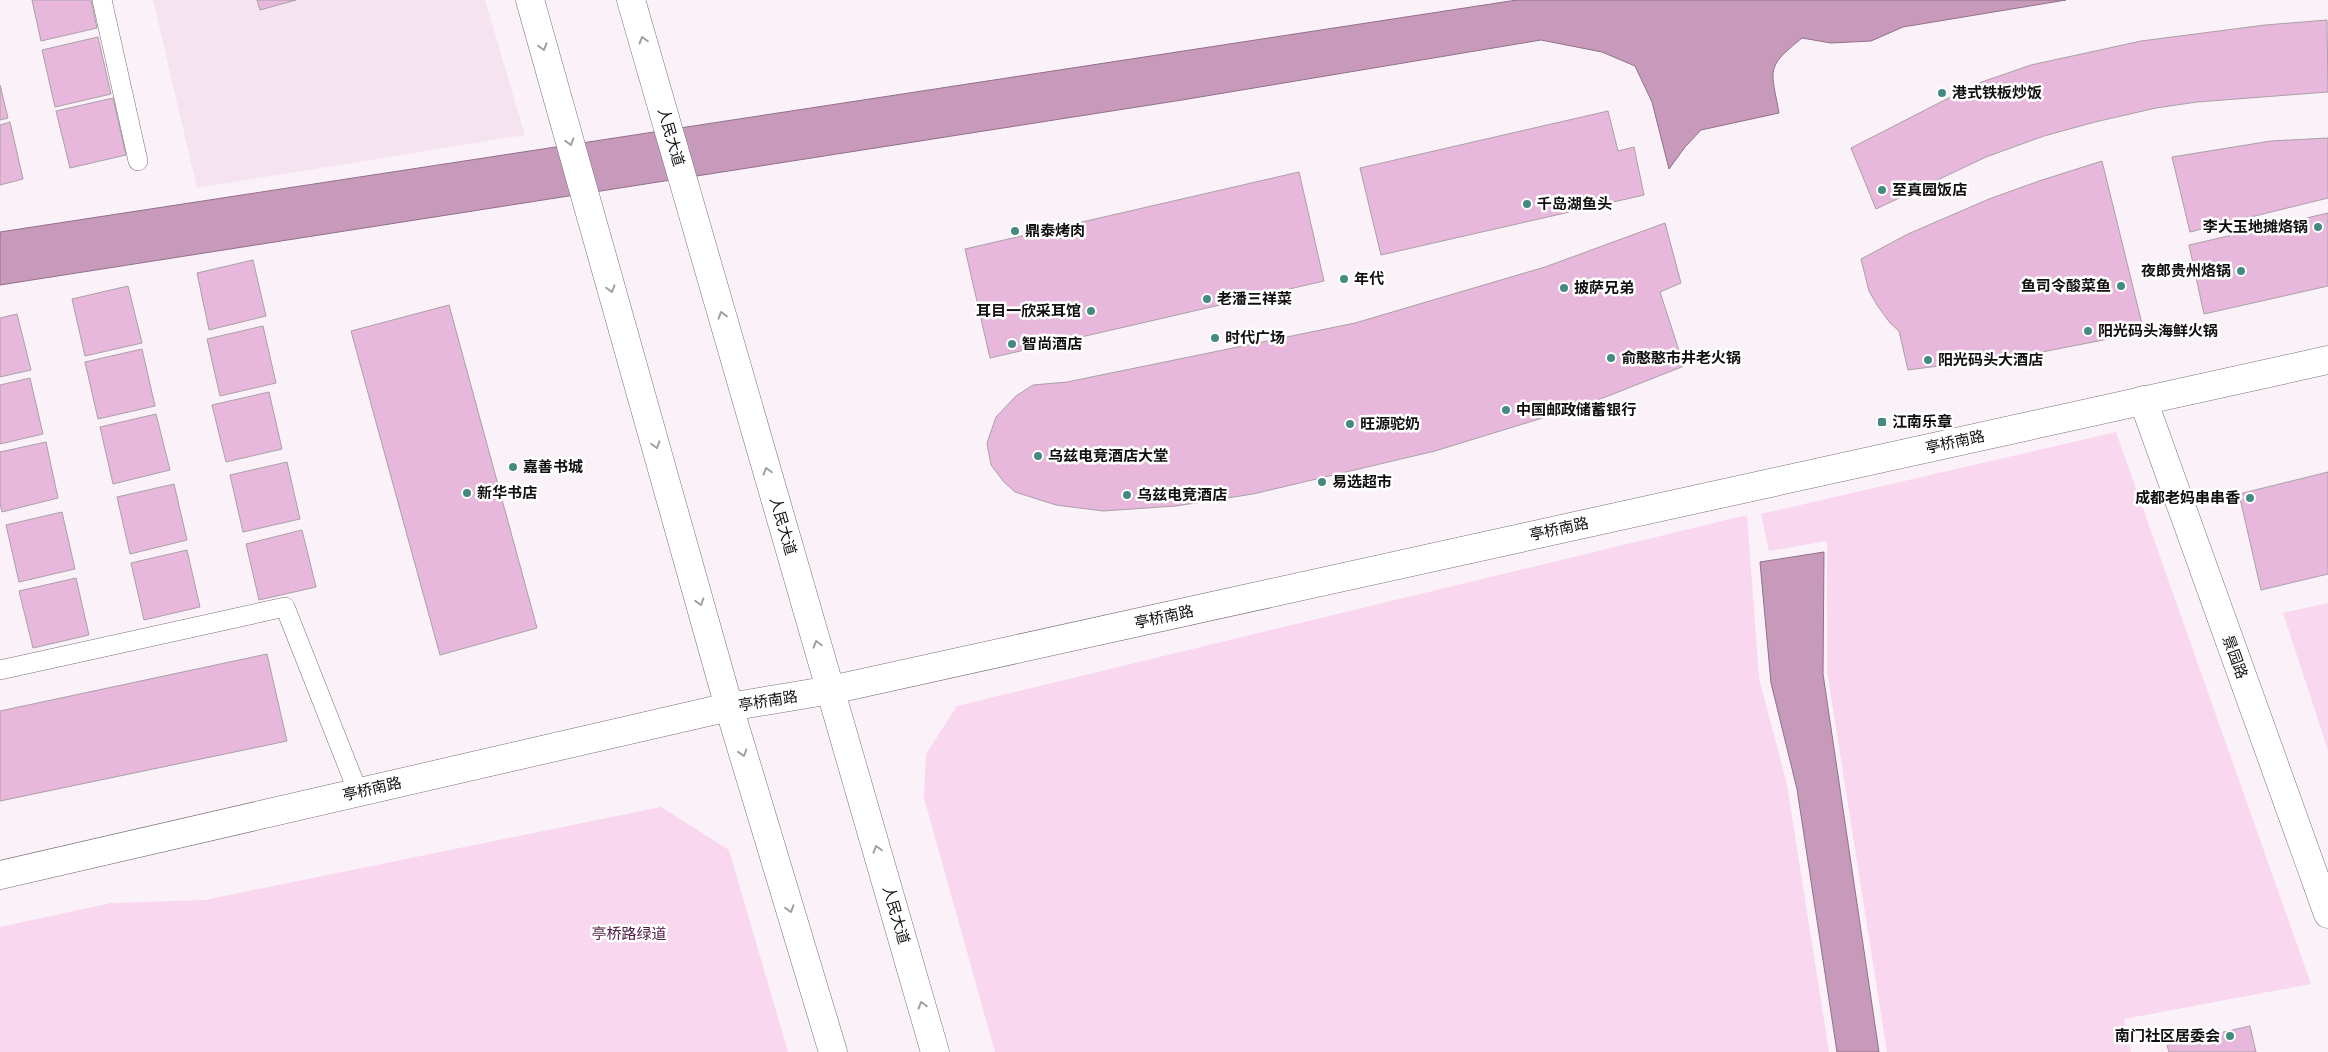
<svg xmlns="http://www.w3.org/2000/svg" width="2328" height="1052" viewBox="0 0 2328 1052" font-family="'DM Sans','Noto Sans SC',sans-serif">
	<rect width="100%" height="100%" fill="#fbf1f9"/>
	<path fill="#f5e4f0" d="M153,0H485L525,135L197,188Z"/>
	<g fill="#f8d7ef">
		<path d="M2116,432L2311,984L2124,1019L2131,1052H1887L1827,671V541L1769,551L1761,514Z"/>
		<path d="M1747,515L1759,678L1787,785L1829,1052H995L924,798L926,754L957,706Z"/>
		<path d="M2328,603V750L2283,613Z"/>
		<path d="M661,807L729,850L788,1052H0V927L111,903L205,900Z"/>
	</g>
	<g fill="#c79abc" stroke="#917089">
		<path d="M1517,0H2066L1903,27L1871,41L1831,43L1802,38C1765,68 1771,68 1779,113L1701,130L1685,147L1669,169L1652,102L1635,66L1602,52L1541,40L1182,100L0,285V232Z"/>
		<path d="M1824,552L1823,674L1879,1052H1837L1797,789L1771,683L1760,562Z"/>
	</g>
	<g fill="#e7b8db" stroke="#a9a0a6">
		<path d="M32,0H91L97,28L41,41Z"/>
		<path d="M257,0H296L260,10Z"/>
		<path d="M2327,20L2328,92L2197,102L2156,108L2095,122L2044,136L1986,157L1876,209L1851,148L1976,84L2031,65L2141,41L2265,25Z"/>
		<path d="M98,37L111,94L55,107L42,50Z"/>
		<path d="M0,85L8,118L0,120Z"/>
		<path d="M113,98L126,155L70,168L56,111Z"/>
		<path d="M1608,111L1618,151L1634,147L1644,195L1381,255L1360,168Z"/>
		<path d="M10,122L23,179L0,185V125Z"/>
		<path d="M2328,138V198L2190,232L2172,157L2271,141Z"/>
		<path d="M2102,161L2144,332L2037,353L1908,370L1899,331L1890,323L1877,305L1869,291L1861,259L1908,234L1989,199L2039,181Z"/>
		<path d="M1299,172L1324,281L990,358L965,249Z"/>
		<path d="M2328,213V286L2204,314L2189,245Z"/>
		<path d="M1665,223L1681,283L1660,292L1684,366L1588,404L1435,451L1253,494L1176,506L1103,511L1056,505L1015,492L1004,482L991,465L987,443L996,417L1016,396L1033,385L1067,382L1355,323L1545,267Z"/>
		<path d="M253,260L266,316L209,330L197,273Z"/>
		<path d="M128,286L142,343L85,356L72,299Z"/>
		<path d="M449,305L537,628L440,655L351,331Z"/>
		<path d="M17,314L31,370L0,377V318Z"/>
		<path d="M263,326L276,383L220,396L207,339Z"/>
		<path d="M142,349L155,406L98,419L85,362Z"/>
		<path d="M30,378L43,434L0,444V385Z"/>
		<path d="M269,392L282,449L226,462L212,405Z"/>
		<path d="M156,414L170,470L113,484L100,427Z"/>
		<path d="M46,442L58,498L2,512L0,503V452Z"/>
		<path d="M287,462L300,519L243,532L230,475Z"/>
		<path d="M2328,472V574L2261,590L2239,494Z"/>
		<path d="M174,484L187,540L130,554L117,497Z"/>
		<path d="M62,512L75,569L19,582L6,525Z"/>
		<path d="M302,530L316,587L259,600L246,544Z"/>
		<path d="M187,550L200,607L144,620L131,563Z"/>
		<path d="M76,578L89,635L33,648L19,591Z"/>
		<path d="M267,654L287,741L0,801V711Z"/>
		<path d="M2250,1026L2256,1052H2169L2167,1045Z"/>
	</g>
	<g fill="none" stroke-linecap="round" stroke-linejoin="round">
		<g stroke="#797076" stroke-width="20">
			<g id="service">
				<path d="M102,0L138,161"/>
				<path d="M0,670L285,607L358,792"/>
			</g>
		</g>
		<g stroke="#797076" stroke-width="29">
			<path id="minor" d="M2143,400L2328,914"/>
		</g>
		<g stroke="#797076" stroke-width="29">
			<path id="tertiary" d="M0,875L729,707L831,690L2328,360"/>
		</g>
		<g stroke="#797076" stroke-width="29">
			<g id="secondary">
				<path d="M530,0L729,707L833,1052"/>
				<path d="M631,0L935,1052"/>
			</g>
		</g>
		<use href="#service" stroke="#fff" stroke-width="19"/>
		<use href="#minor" stroke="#fff" stroke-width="28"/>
		<use href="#tertiary" stroke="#fff" stroke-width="28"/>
		<use href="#secondary" stroke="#fff" stroke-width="28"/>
	</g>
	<defs><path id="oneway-chevron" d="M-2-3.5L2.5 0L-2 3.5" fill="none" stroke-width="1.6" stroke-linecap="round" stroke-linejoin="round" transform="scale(1.25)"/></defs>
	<g stroke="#a09fa0">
		<use href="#oneway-chevron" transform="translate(643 40) rotate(-106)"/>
		<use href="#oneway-chevron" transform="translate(543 47) rotate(74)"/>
		<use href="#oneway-chevron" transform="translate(570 142) rotate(74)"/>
		<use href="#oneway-chevron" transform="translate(611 289) rotate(74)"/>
		<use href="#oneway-chevron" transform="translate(722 315) rotate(-106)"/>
		<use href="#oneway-chevron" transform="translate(656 445) rotate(74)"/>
		<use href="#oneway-chevron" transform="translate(767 471) rotate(-106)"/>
		<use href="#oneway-chevron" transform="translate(700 602) rotate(74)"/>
		<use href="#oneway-chevron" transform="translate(817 644) rotate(-106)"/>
		<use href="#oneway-chevron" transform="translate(743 753) rotate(73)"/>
		<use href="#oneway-chevron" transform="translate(877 849) rotate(-106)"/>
		<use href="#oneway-chevron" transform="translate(790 909) rotate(73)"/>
		<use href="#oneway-chevron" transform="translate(922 1005) rotate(-106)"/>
	</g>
	<g fill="#438a82" stroke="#fff" stroke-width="2">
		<circle cx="1942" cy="93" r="5"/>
		<circle cx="1882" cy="190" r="5"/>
		<circle cx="1527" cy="204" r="5"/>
		<circle cx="2318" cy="227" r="5"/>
		<circle cx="1015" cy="231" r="5"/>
		<circle cx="2241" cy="271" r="5"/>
		<circle cx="1344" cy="279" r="5"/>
		<circle cx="2121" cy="286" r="5"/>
		<circle cx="1564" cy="288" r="5"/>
		<circle cx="1207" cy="299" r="5"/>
		<circle cx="1091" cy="311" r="5"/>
		<circle cx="2088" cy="331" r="5"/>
		<circle cx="1215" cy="338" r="5"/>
		<circle cx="1012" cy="344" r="5"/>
		<circle cx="1611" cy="358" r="5"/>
		<circle cx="1928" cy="360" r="5"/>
		<circle cx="1506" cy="410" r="5"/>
		<rect x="1877" y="417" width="10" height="10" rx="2.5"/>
		<circle cx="1350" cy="424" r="5"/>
		<circle cx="1038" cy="456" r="5"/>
		<circle cx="513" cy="467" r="5"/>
		<circle cx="1322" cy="482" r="5"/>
		<circle cx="467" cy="493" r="5"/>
		<circle cx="1127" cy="495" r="5"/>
		<circle cx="2250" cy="498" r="5"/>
		<circle cx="2230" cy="1036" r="5"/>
	</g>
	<g text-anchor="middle" stroke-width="5" stroke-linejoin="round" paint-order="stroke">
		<g font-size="15" font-weight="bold" fill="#120f11" stroke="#fff" text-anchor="start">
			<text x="1952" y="98">港式铁板炒饭</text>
			<text x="1892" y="195">至真园饭店</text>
			<text x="1537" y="209">千岛湖鱼头</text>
			<text x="2308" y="232" text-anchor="end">李大玉地摊烙锅</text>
			<text x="1025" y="236">鼎泰烤肉</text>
			<text x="2231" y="276" text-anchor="end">夜郎贵州烙锅</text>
			<text x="1354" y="284">年代</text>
			<text x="2111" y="291" text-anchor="end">鱼司令酸菜鱼</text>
			<text x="1574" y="293">披萨兄弟</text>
			<text x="1217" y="304">老潘三祥菜</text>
			<text x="1081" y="316" text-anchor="end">耳目一欣采耳馆</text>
			<text x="2098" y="336">阳光码头海鲜火锅</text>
			<text x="1225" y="343">时代广场</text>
			<text x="1022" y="349">智尚酒店</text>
			<text x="1621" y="363">俞憨憨市井老火锅</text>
			<text x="1938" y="365">阳光码头大酒店</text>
			<text x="1516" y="415">中国邮政储蓄银行</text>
			<text x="1892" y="427">江南乐章</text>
			<text x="1360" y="429">旺源驼奶</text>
			<text x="1048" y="461">乌兹电竞酒店大堂</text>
			<text x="523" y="472">嘉善书城</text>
			<text x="1332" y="487">易选超市</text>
			<text x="477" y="498">新华书店</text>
			<text x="1137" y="500">乌兹电竞酒店</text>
			<text x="2240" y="503" text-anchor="end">成都老妈串串香</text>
			<text x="2220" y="1041" text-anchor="end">南门社区居委会</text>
		</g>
		<g font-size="15" fill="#120f11" stroke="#fff">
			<text transform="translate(671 137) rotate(74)" y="5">人民大道</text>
			<text transform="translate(1955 442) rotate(-12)" y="5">亭桥南路</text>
			<text transform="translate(783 526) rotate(74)" y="5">人民大道</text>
			<text transform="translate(1559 529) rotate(-12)" y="5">亭桥南路</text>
			<text transform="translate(1164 617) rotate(-12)" y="5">亭桥南路</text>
			<text transform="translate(2235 657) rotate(70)" y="5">景园路</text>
			<text transform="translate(768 701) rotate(-9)" y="5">亭桥南路</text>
			<text transform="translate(372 789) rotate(-13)" y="5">亭桥南路</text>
			<text transform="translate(896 915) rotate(74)" y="5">人民大道</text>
		</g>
		<g font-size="15" fill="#4f1944" stroke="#fff">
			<text x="629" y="939">亭桥路绿道</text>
		</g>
	</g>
</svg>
